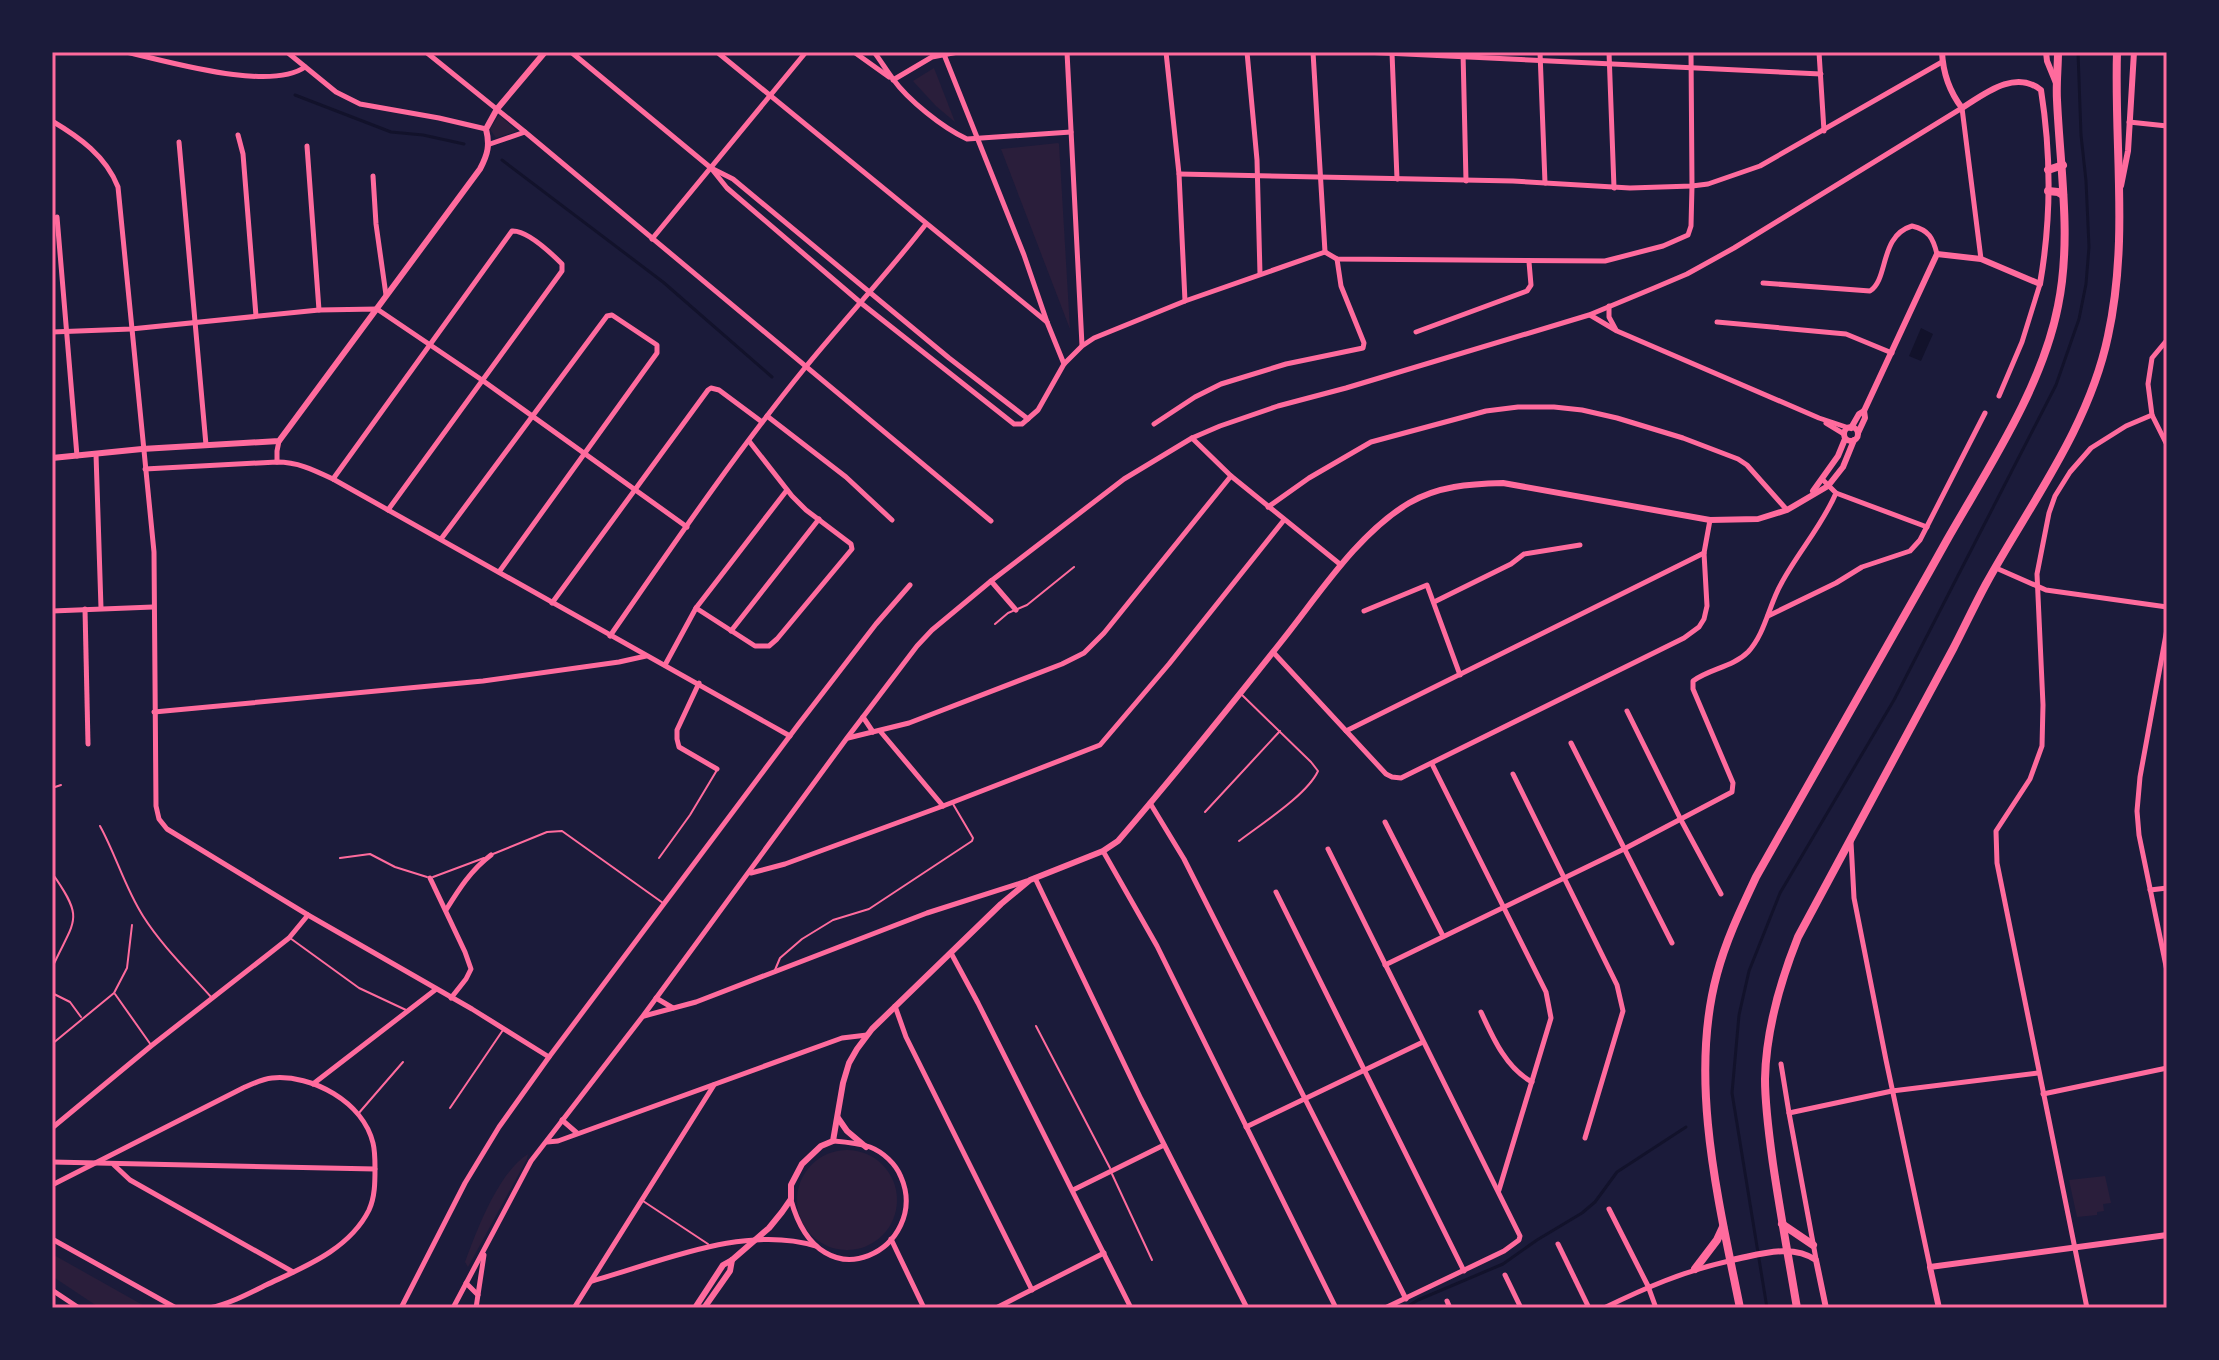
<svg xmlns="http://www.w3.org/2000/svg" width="2219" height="1360" viewBox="0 0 2219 1360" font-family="Quicksand,sans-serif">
	<rect width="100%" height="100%" fill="#1b1b3a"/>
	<g fill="#2a1e3b">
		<path d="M934,68L955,122L936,106L913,81Z"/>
		<path d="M499,115L517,131L496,138L490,129Z"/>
		<path d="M1058,143L1059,144L1070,329L1001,149Z"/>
		<circle cx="847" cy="1200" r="50"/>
		<path d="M528,1154L527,1159L468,1267L465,1262C477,1229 499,1172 528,1154Z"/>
		<path d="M2105,1176L2111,1203L2103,1204L2104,1211L2097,1212V1215L2077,1217L2069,1180Z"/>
		<path d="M52,1254L148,1308H100L52,1276Z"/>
	</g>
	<path fill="#12122b" d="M1921,328L1933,334L1921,361L1909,356Z"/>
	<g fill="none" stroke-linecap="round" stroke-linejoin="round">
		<g stroke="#12122b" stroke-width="3">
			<path d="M295,95L391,132L423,135L464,144"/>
			<path d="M502,160L663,282L772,377"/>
			<path d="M1405,1308L1418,1300L1503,1264L1537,1240L1582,1213L1595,1202L1617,1172L1686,1127"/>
			<path d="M1767,1308L1732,1093L1739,1015L1749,971L1780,893L1894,700L2056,385L2079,319L2086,284L2089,247L2086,181L2081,135L2078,52"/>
		</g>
		<g stroke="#ff6b9d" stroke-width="2">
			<path d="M995,624L1008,613L1027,605L1074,567"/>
			<path d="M52,788L61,785"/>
			<path d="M1205,812L1280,731"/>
			<path d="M100,826C116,855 125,888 143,916C162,946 189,972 212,998"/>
			<path d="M1239,841C1261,824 1307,795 1318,771L1311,762L1240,693"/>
			<path d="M493,854L547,832L562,831L663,903"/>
			<path d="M340,858L370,854L395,867L427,877"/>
			<path d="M659,858L690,815L717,770"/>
			<path d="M52,873C86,921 74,919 52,968"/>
			<path d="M433,877L484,858"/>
			<path d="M290,938L359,988L406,1010"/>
			<path d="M775,970L780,958L802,939L833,920L869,909L972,841L973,838L953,804"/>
			<path d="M52,993L70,1002L81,1017"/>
			<path d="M115,994L151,1045"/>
			<path d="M1036,1026L1110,1168"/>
			<path d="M52,1044L114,993L127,968L132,925"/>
			<path d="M450,1108L503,1030"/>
			<path d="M358,1114L403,1062"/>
			<path d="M1112,1174L1152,1260"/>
			<path d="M643,1201L708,1244"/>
		</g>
		<g stroke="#ff6b9d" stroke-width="5">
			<path d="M126,52C167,61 270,92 305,67"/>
			<path d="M287,52L336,92L360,104L439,118L486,129"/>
			<path d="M426,52L525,132L991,521"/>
			<path d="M571,52L711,168L727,188L861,303L1014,424H1022L1038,410L1064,364L1082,346L1094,338L1185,301L1325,252"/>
			<path d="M717,52L1047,322"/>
			<path d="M854,52L889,77"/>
			<path d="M874,52C881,61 886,70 893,79C908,100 943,128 967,139L1071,132"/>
			<path d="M943,52L1024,255L1047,322L1064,364"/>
			<path d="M1067,52L1082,345"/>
			<path d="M1166,52L1179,174L1185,301"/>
			<path d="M1247,52L1257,160L1260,274"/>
			<path d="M1313,52L1325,252"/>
			<path d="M1364,52L1821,74"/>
			<path d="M1463,52L1466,181"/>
			<path d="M1540,52L1545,183"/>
			<path d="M1609,52L1614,188"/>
			<path d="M1819,52L1824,131"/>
			<path d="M1392,53L1397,179"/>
			<path d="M893,80L932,57L958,52"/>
			<path d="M52,121C79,137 106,156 118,187L154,552L156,806L159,819L167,829L308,915L472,1009L549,1057"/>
			<path d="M2129,122L2167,126"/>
			<path d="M238,135L243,154L256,316"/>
			<path d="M179,142L206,445"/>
			<path d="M490,144L525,132"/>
			<path d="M307,146L319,310"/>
			<path d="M713,169L733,179L949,358L1028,419"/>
			<path d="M1179,174L1513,181L1630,188L1692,186L1708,184L1760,166L1942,62"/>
			<path d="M373,176L376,224L386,295"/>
			<path d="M57,217L77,456"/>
			<path d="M652,239L806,52"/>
			<path d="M1325,252L1337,259L1605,261L1663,246L1688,235L1691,226L1692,186L1691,52"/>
			<path d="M1763,283L1870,291C1889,279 1879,236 1912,226C1929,230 1933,238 1937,254"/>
			<path d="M1609,306V317L1616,330"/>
			<path d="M1590,315L1617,331L1819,418L1849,428"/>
			<path d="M1717,322L1846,334L1892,353"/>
			<path d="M52,332L131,329L319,310L377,309L482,380L687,527"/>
			<path d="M1416,332L1527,291L1531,285L1529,262"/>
			<path d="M2167,340L2152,358L2148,384L2152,415L2167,445"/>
			<path d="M1999,396L2022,342L2040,284"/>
			<path d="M767,416L846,477L892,520"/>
			<path d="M1826,423L1844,434"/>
			<path d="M1154,424L1195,397L1221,384L1286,364L1363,348L1364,343L1341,286L1337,259"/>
			<path d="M1192,438L1231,476L1341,565"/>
			<path d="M96,454L101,608"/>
			<path d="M277,462V451L279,441"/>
			<path d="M145,469L277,462C298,462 314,470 333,479L790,736"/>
			<path d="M333,479L512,231C527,230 551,253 562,264V271L388,510"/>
			<path d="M1836,493L1927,527"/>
			<path d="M1268,507L1309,478L1371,442L1486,411L1518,407H1554L1582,410L1617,418L1683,438L1738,459L1747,465L1787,510"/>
			<path d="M441,539L607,316L612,315L657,345V353L499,572"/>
			<path d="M1996,568L2046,590L2167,607"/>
			<path d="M991,581L1016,610"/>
			<path d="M1434,602L1511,564L1524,554L1580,545"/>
			<path d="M552,603L708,390L711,388L719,390L762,422"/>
			<path d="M696,608L755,646H769L777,639L852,549L851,544L806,510L792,496L749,441"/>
			<path d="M85,609L88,744"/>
			<path d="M52,611L153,607"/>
			<path d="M1364,611L1427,585L1460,675"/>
			<path d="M1768,616L1836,583L1862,567L1910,551L1920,540L1985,413"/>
			<path d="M2167,629L2140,777L2137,811L2139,835L2167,971"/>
			<path d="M731,631L819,519"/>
			<path d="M610,636C673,545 735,454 804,369C844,320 887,274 926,224"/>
			<path d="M1273,652L1386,774L1392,777L1401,778L1684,638L1699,627L1704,619L1707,606L1704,553L1710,520"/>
			<path d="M665,665L696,608L787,490"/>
			<path d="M699,683L677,730V739L679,747L717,769"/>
			<path d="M1627,711L1681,820L1721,894"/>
			<path d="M154,712L483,681L619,662L646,656"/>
			<path d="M863,717L873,732"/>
			<path d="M880,731L943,806"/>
			<path d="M1346,731L1704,553"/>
			<path d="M848,738L909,723L1062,664L1084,653L1104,633L1231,476"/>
			<path d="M1571,743L1672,943"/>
			<path d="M1432,764L1546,992L1551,1018L1499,1190"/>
			<path d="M1513,774L1617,985L1623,1011L1585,1138"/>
			<path d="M1150,803L1184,859L1406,1299"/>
			<path d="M1385,822L1443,936"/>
			<path d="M1851,842L1854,898L1886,1060L1930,1267"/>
			<path d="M1328,849L1520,1236L1519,1240L1504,1251L1385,1308"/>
			<path d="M1103,851L1157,946L1336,1308"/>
			<path d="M751,873L785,864L943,806L1100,745L1169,664L1284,520"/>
			<path d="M430,878L465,952L471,969L466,979L451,998"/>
			<path d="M1035,878L1141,1099L1247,1308"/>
			<path d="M2150,890L2167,888"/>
			<path d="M1276,892L1464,1271"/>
			<path d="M446,910C459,889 471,870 491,855"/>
			<path d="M951,953L978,1003L1131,1308"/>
			<path d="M1385,965L1624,849L1732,792L1733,783L1693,689V681C1709,669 1733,667 1748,652C1765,634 1769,605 1781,584C1798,552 1822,526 1836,493L1822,479"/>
			<path d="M656,998L673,1008"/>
			<path d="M895,1006L906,1037L1032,1290"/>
			<path d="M1481,1012C1493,1038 1506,1068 1532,1082"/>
			<path d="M644,1016L696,1002L927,913L1027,881"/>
			<path d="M1781,1064L1789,1113L1816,1259"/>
			<path d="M313,1084L435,990"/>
			<path d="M2043,1094L2167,1068"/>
			<path d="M1789,1113L1892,1091L2038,1073"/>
			<path d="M562,1120L577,1133"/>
			<path d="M1246,1127L1423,1042"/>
			<path d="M52,1128L151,1046L270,953L289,938L308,915"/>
			<path d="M547,1142L558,1141L842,1038L867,1035"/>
			<path d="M52,1162L375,1169"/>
			<path d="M114,1165L130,1180L293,1272"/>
			<path d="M52,1185L243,1088C252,1084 262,1079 272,1078C312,1074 363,1102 373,1143C375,1151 375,1160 375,1168C375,1182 375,1197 369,1210C349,1250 304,1267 266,1285C248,1294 229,1304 209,1308"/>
			<path d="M1073,1190L1164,1145"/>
			<path d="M791,1200C821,1310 931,1246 901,1177C896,1164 883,1152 870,1147C858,1143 845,1142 833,1141"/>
			<path d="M1609,1209L1648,1286L1656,1308"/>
			<path d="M52,1239L176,1308"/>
			<path d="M891,1239L924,1308"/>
			<path d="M1558,1244L1589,1308"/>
			<path d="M1505,1275L1521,1308"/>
			<path d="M592,1281C661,1262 744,1224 816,1246"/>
			<path d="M466,1283L478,1295"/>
			<path d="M52,1290L79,1308"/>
			<path d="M1447,1301L1450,1308"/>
			<path d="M401,1308L465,1183L499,1127L549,1057L798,725L876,624L910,585"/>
			<path d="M453,1308L531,1161L643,1016L847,738L917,646L932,630L991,581L1124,479L1192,438L1220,426L1278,406L1346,388L1589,315L1654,288L1687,274L1734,248L1962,108L1981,259"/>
			<path d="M476,1308L484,1255"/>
			<path d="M574,1308L714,1085"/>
			<path d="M996,1308L1104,1253"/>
			<path d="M1604,1308C1645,1288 1684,1271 1729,1261"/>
			<path d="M2087,1308L1997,863L1996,831L2030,779L2042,746L2043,705L2037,574L2049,513L2055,496L2070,472L2091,448L2126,426L2152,415"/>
		</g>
		<g stroke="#ff6b9d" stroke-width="6">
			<path d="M2046,52L2047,61L2056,83"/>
			<path d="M2121,186L2128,151L2134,52"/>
			<circle cx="1851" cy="434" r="7"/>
			<path d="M1851,428L1859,414L1864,411L1937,254L1981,259L2040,284C2051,221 2051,153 2041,90C2015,69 1984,94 1962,108C1949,91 1943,73 1942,52"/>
			<path d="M1858,433L1865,418L1864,411"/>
			<path d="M52,458L142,449L279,441L480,169C488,154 490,145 486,129L497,109L545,52"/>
			<path d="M1813,491L1838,456L1845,439"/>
			<path d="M838,1118L847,1131L866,1147"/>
			<path d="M1731,1260C1759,1255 1791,1243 1816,1260L1826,1308"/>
			<path d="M695,1308L723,1265L732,1260L769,1228L782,1212L791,1199V1185L802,1164L821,1146L833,1141L843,1083L849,1063L857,1049L872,1029L1001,904L1030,880L1103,851L1118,841C1174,776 1228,709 1281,642C1318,596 1357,534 1409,503C1438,486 1469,484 1503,483L1710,520L1758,519L1787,510L1828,486L1843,467L1854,440"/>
			<path d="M704,1308L730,1271L732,1260"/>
			<path d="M1939,1308L1930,1267L2167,1235"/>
		</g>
		<g stroke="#ff6b9d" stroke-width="8">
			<path d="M2048,170L2063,165"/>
			<path d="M2048,191L2058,192L2063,195"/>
			<path d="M1782,1224L1813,1245"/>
			<path d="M1695,1269L1717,1240L1723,1227"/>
			<path d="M1740,1308C1719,1203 1688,1080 1717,974C1726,940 1741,909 1756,877C1819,765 1884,653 1947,540C1988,468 2042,388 2058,306C2072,238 2060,168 2057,100C2056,84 2058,68 2058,52"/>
			<path d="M1797,1308C1789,1260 1780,1212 1773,1164C1769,1135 1765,1107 1765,1079C1766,1029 1780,982 1798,937C1849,841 1901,745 1953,649C1964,628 1974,606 1986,584C2030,504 2089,427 2108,336C2129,240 2114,148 2117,52"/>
		</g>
	</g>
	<rect width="2219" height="1360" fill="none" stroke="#1b1b3a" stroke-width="108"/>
	<rect x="54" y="54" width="2111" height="1252" fill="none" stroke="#ff6b9d" stroke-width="3"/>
</svg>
